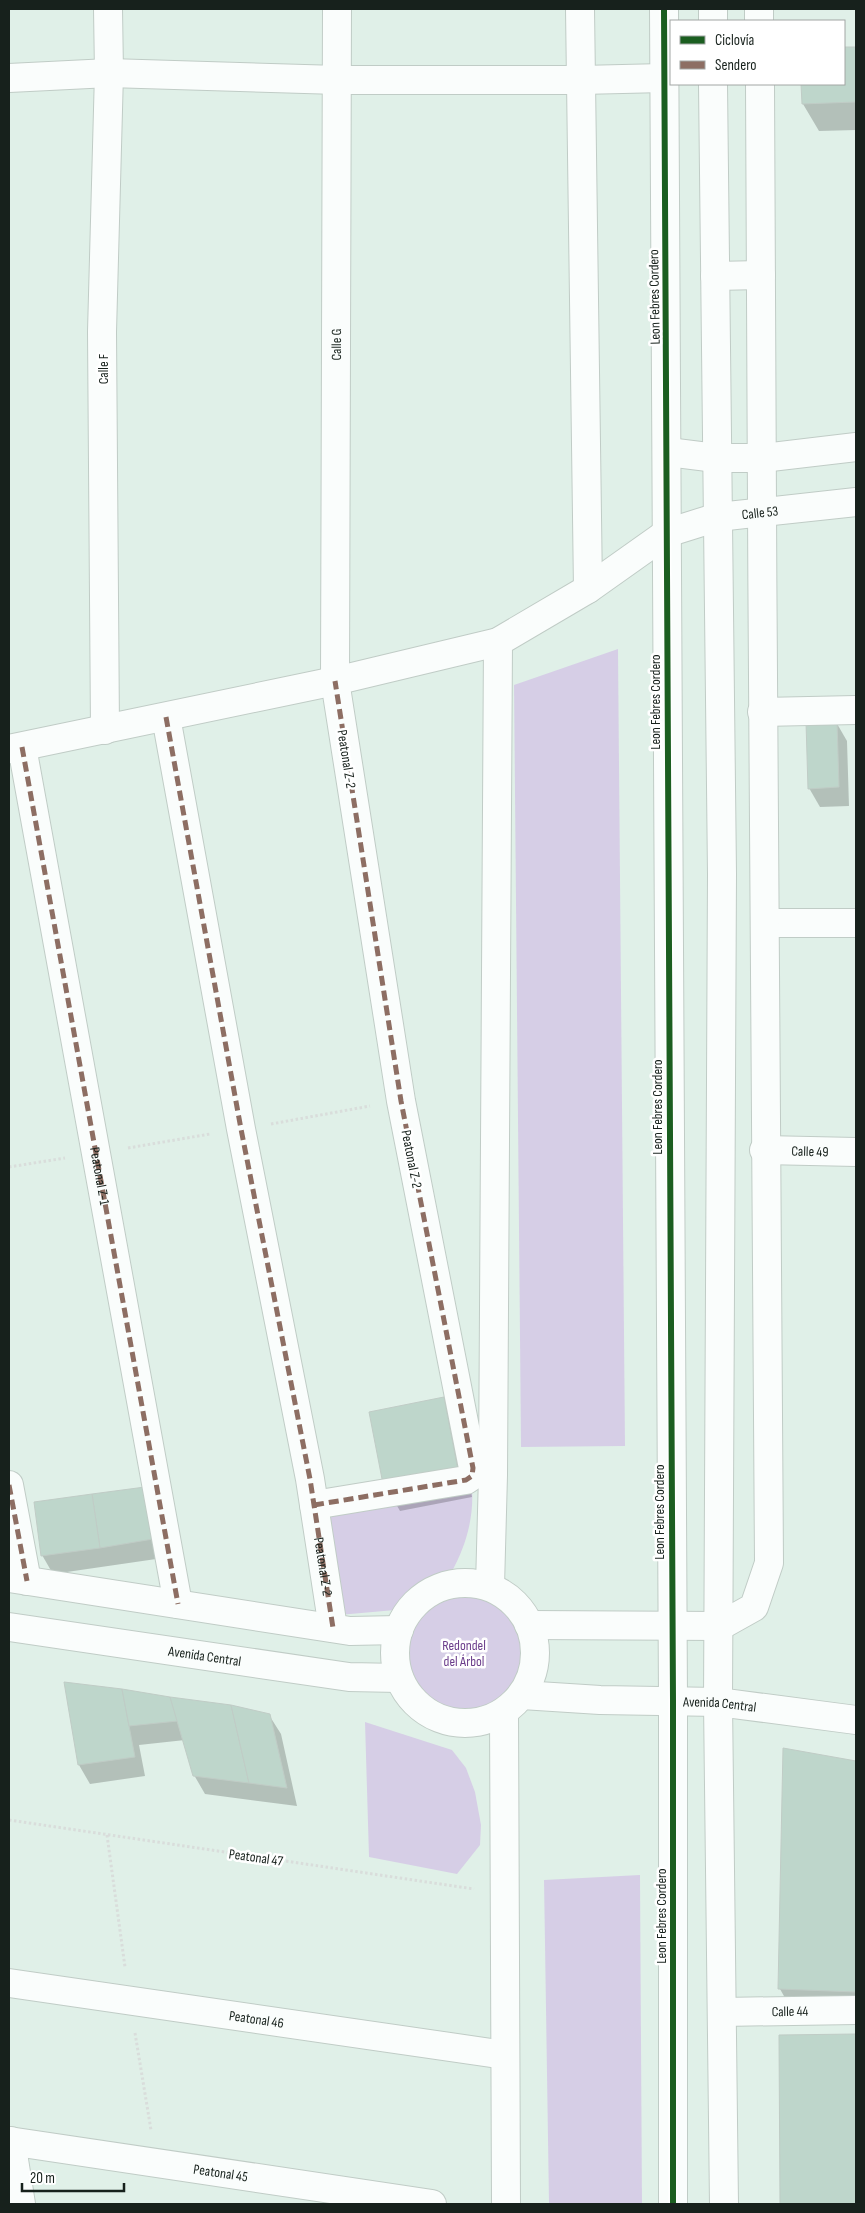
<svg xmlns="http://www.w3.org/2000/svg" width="865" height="2213" viewBox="0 0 865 2213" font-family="'Sofia Sans Condensed',sans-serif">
	<rect width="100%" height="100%" fill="#e0f0e8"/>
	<g fill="#d6cee6">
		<path d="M618,649L625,1446L521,1447L514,685Z"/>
		<path d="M472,1488C474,1518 466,1546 451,1573C425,1582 412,1589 395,1610L339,1615L326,1512Z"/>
		<path d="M446,1591L479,1593L503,1606L520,1625L527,1654L520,1679L506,1700L479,1714L449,1711L423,1700L406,1675L401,1651L407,1628L423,1604Z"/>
		<path d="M365,1722L452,1750L466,1768L475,1792L481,1825L480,1845L457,1874L369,1857Z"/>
		<path d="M640,1875L642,2204H549L544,1880Z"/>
	</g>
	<g fill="#0003">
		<path d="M856,48V130L819,131L803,104L802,84H844V49Z"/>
		<path d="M836,722L847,741L849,806L820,807L809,788Z"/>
		<path d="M443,1399L459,1426L472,1497L400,1511L384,1483Z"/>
		<path d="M144,1488L163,1558L53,1574L42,1555Z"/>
		<path d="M66,1683L269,1715L281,1734L297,1806L205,1794L194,1775L185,1740L139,1745L145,1776L90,1784L79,1765Z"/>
		<path d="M784,1750L856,1762V2025L799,2023L780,1989Z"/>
		<path d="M856,2035V2204H781L780,2036Z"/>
	</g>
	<g fill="#bed6cb" stroke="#c0ccc6">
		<path d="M844,47H856V102L802,104L801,84H844Z"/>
		<path d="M837,721L839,787L808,789L806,722Z"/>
		<path d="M444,1397L458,1470L383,1484L369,1412Z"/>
		<path d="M145,1487L153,1539L100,1548L92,1494Z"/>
		<path d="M92,1494L100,1548L41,1556L34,1502Z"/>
		<path d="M64,1682L122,1689L135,1757L78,1765Z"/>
		<path d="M122,1689L170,1697L178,1721L129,1726Z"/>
		<path d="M170,1697L231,1705L249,1783L193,1776Z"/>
		<path d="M231,1705L270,1714L287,1788L249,1783Z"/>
		<path d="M783,1748L856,1761V1992L778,1989Z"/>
		<path d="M856,2034V2204H780L779,2035Z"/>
	</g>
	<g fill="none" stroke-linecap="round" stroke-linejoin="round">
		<g stroke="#c0ccc6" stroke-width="30">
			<g id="minor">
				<path d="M580,9L588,589"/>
				<path d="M664,9L673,1700V2204"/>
				<path d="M713,9V21"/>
				<path d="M759,9V21"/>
				<path d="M9,78L109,73L338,80H581L664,78"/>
				<path d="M713,84L722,874L718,1702L724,2204"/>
				<path d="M715,276L761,275"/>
				<path d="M668,452L716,458H762L856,447"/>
				<path d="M762,712L856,710"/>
				<path d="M166,717L241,1129L310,1479L333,1628"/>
				<path d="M105,730L102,332L109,73L108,9"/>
				<path id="s1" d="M22,747L178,1604"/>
				<path d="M9,749L335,681L498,642"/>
				<path d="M765,923H856"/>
				<path id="s2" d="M764,1150L856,1152"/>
				<path d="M9,1485L27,1581"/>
				<path id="s3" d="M314,1505L466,1480L472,1476L473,1468L401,1101L335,681L337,9"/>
				<path d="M9,1578L350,1631L399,1630"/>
				<circle cx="465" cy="1653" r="70"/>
				<path id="s4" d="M490,1586L493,1475L498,642L588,589L667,533L718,517L856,502"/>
				<path d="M529,1625L720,1626L754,1607L769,1563C763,1070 763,577 760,84"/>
				<path id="s5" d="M9,1627L349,1677L399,1678"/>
				<path id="s6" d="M522,1695L600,1700L718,1702L856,1720"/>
				<path d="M504,1712L506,2204"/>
				<path id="s7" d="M9,1983L505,2055"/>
				<path id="s8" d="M722,2012L856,2010"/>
				<path id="s9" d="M9,2141L432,2204"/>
				<path d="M11,2141L21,2204"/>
			</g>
		</g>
		<g stroke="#d9dddb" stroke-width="3" stroke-dasharray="2.5 2.5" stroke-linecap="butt">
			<path d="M271,1124L370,1106"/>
			<path d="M128,1148L210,1134"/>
			<path d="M9,1167L65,1158"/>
			<path d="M9,1820L474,1889"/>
			<path d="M107,1835L125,1967"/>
			<path d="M135,2033L151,2130"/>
		</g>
		<use href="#minor" stroke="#fafdfc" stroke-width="28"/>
		<g stroke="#8d6e63" stroke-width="5" stroke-dasharray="10 5" stroke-linecap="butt">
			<path id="s10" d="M166,717L241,1129L310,1479L333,1628"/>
			<path d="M22,747L178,1604"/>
			<path d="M9,1485L27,1581"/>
			<path d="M314,1505L466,1480L472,1476L473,1468L401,1101L335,681"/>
		</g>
		<g stroke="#fff" stroke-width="9">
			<path id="cycleway" d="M664,9L673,1700V2204"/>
		</g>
		<use href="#cycleway" stroke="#1b5e20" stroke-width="6"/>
	</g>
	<g text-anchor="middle" stroke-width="5" stroke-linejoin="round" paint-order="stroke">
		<g font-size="14" fill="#17211c" stroke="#fff">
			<text transform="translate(654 297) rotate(-91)" y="5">Leon Febres Cordero</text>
			<text dy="5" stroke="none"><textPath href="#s3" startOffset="1305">Calle G</textPath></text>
			<text transform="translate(103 369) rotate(-90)" y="5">Calle F</text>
			<text dy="5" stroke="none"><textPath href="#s4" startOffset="1241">Calle 53</textPath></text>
			<text transform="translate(655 702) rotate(-90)" y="5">Leon Febres Cordero</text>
			<text transform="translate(347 759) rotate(81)" y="5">Peatonal Z-2</text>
			<text transform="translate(657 1107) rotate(-90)" y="5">Leon Febres Cordero</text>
			<text dy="5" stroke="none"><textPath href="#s2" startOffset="46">Calle 49</textPath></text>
			<text transform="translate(412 1159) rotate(79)" y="5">Peatonal Z-2</text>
			<text dy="5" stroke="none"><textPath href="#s1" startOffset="436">Peatonal Z-1</textPath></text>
			<text transform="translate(659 1512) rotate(-90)" y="5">Leon Febres Cordero</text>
			<text dy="5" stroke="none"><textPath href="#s10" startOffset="864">Peatonal Z-2</textPath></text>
			<text dy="5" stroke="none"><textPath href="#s5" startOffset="198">Avenida Central</textPath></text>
			<text dy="5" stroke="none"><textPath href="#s6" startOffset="198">Avenida Central</textPath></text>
			<text transform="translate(256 1857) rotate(8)" y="5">Peatonal 47</text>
			<text transform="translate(661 1916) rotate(-90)" y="5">Leon Febres Cordero</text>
			<text dy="5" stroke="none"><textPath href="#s8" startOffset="68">Calle 44</textPath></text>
			<text dy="5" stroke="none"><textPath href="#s7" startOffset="250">Peatonal 46</textPath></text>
			<text dy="5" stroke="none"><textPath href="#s9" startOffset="214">Peatonal 45</textPath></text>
		</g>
		<g font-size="14" fill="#6b3d8b" stroke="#fff">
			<text x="464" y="1650">Redondel<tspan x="464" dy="16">del Árbol</tspan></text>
		</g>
	</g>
	<rect width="865" height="2213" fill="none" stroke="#17211c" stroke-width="20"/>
	<rect x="670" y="20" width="175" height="65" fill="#ffffff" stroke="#a2a6a4"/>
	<rect x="680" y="36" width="25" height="8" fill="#1b5e20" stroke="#a2a6a4"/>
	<text x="715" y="45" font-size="15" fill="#17211c">Ciclovía</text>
	<rect x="680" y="61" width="25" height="8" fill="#8d6e63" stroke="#a2a6a4"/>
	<text x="715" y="70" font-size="15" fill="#17211c">Sendero</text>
	<path d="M22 2183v8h102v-8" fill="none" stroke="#17211c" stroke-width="2.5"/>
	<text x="30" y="2183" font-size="15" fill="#17211c" stroke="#ffffff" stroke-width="4" paint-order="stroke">20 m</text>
</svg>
